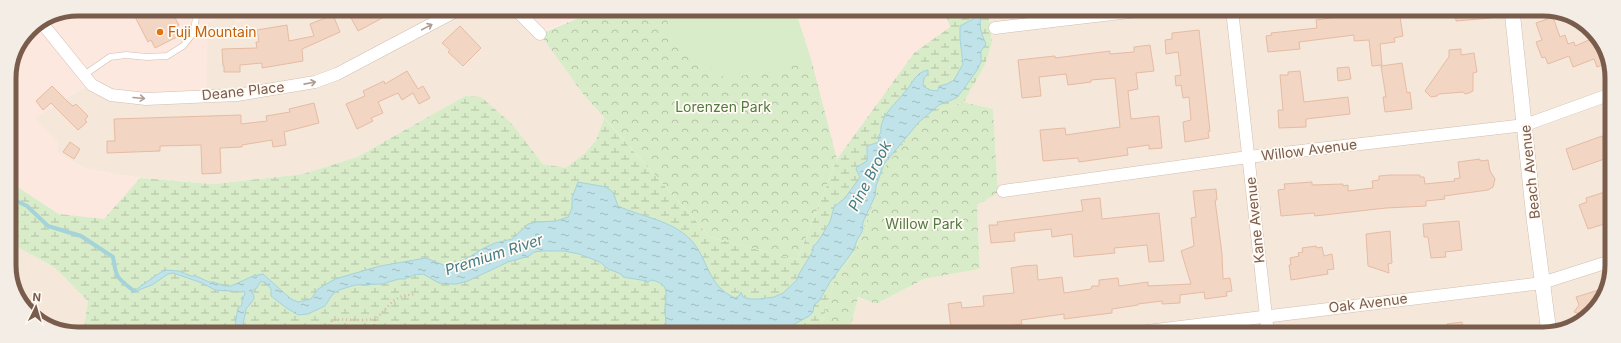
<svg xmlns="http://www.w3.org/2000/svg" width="1621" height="343" viewBox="0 0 1621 343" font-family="Inter,sans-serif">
	<defs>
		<pattern id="wetland-marsh" width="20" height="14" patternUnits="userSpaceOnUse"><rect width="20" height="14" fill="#d8ecc9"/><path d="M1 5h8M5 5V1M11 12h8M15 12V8" fill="none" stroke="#b4c2a5"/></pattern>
		<pattern id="park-crowns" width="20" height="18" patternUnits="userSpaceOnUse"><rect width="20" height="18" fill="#d8ecc9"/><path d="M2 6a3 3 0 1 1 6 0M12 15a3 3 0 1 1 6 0" fill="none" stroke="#b4c2a5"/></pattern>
		<pattern id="water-ripples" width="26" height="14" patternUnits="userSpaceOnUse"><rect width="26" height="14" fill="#bfe3e8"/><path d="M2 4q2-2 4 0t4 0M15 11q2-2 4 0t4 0" fill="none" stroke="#a0bbbe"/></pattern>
	</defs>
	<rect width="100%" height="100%" fill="#fdf6ec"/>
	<g fill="#f5e8da">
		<path d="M268,9H517L540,33L583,94L604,118L596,140L585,153L567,169L543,164L533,152L465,96L357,157L303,174L213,184L140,178L86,169L56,152L34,118L88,85L208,22L231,12L237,23Z"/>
		<path d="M988,10H1556L1592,29L1611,64V278L1588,317L1547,334L849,333L857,297L876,304L924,279L980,269L977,205L998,192L993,109L964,102L985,65L992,43Z"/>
		<path d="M10,243L54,267L88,301L83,333H65L29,314L10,279Z"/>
	</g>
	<g fill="#fde8e0">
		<path d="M78,9H268L237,23L231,12L208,22L206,94L148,96L88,85L34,118L59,144L57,152L86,169L140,178L104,220L59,214L16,186L10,185L9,74L29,29L52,14Z"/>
		<path d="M517,9H600L540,33Z"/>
		<path d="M795,10H944L950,27L914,53L837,159L812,62Z"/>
	</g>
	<path fill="url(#wetland-marsh)" d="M944,10H988L992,43L985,65L964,102L937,111L870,214L853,255L835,278L819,333H83L88,301L54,267L10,243V185L16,186L59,214L104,219L140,178L213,184L303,174L357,157L465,96L481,97L511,123L543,164L566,168L585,153L596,140L604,118L710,237L797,260L837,159L914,53L950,27Z"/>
	<g fill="url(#park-crowns)">
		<path d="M600,9L795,10L812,62L837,159L797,260L710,237L583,94L540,34Z"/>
		<path d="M964,102L993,109L998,193L977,205L980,269L924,279L876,304L858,297L849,333H819L835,278L853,255L870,214L885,167L911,134L937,111Z"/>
	</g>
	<path fill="#d8ecc9" d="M665,10H795L812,62L726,79L671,38Z"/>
	<path fill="url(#water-ripples)" stroke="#a5d3da" d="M977,10H983C978,23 980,31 986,44L981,51V62L977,70L963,90L956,98L939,105L919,122L884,164L876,186L875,196L863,222L862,232L857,240L853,251L830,282L819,301L814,305L813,312L809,316L793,325L789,333H667C666,325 665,315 665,307C666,293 670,284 651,280L647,283V281L623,277L621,274L608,269L600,262L579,254L564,251H543L534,252L529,256L508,262L468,281L457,284H447L439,283L423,274L414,275L405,279H399L382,284L355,285L339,290L332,295L325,306L308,314L298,315L285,307L271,296V289L265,282H260L257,288L251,291L254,296V299L246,309L243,325L237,333H233C236,325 236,316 238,308L242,305V297L245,295L244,291L242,292L215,290L202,283L173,273L168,274L152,285L131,293L164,270L179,271L191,276H196L209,282H214L224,286H231L253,276L263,274L291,299L298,302L311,299L318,289L335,279L380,266L426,258L446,266L468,258L482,249L495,243L512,239L528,224L537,222L556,221L568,217L572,208V198L578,182L606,187L613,192L618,206C642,217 671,220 690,239C709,258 706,285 735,298L739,296L741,292L743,297L750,299H759L774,297L783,293L797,280L799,274L813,251V246L817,243L830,222L834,207L845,198L860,177L856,169L857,167L867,161V146L879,142L878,137L881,132C879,117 896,103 904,93C912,85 915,72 928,70V74L924,78L923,86L930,90L938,91L939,86L947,84L954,80L963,64L960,39V26L973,19Z"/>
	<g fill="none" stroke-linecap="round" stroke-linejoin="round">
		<path stroke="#a5d3da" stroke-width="4" d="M10,198L27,206L48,226L81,236L113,257C116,278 117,278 134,291"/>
	</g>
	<g fill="#f3d5c3" stroke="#e6bba3">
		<path d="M131,9H170L179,25L175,28L179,36L155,48L151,40L148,42Z"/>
		<path d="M363,9H399L358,31L350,16Z"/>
		<path d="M1386,10H1399L1403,36L1394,38L1395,42L1380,44L1382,65L1372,66L1369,40L1354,41V35L1299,42L1300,49L1268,52L1266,36L1272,35L1271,33L1317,28L1316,20L1352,15V13Z"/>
		<path d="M1455,10H1491V18L1456,21Z"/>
		<path d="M333,15L340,32L302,49L303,61L262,68V63L240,65V72H224V66H223L222,49L257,48L256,42H259L257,30L287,25L289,41L314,36L310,24Z"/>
		<path d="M1553,17L1560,37L1565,35L1568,44L1574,42L1575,46L1596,37L1609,62L1597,67L1594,59L1573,67L1569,56L1548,64L1545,57L1542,58L1536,42L1542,40L1536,23Z"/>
		<path d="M460,26L481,48L463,66L448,52L450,50L442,43Z"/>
		<path d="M1199,30L1210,131L1208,132L1209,138L1185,142L1183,122L1191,120L1189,97L1183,98L1181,85L1176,86L1175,76L1181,75L1178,52L1166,54L1165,40L1172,39V33Z"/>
		<path d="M1150,45L1154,71L1136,73L1138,89L1128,91L1131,119L1159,116L1162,148L1149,149V145L1127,148L1128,155L1079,162L1078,158L1043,161L1040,130L1065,128L1066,135L1120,127L1115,78L1091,80V82L1068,85L1066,74L1039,77L1041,96L1022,98L1018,60L1055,56V58L1110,51V54L1134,52V47Z"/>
		<path d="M1461,49V55L1474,53L1477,72L1473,73V91L1469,93L1465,94L1463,92L1439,94L1437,96L1431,97L1425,91L1448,58L1449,57V50Z"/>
		<path d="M1402,63L1407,93L1410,92L1412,109L1385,112L1383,97H1386L1381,66Z"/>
		<path d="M1349,67L1351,79L1338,81L1337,68Z"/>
		<path d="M407,71L418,89L423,86L430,98L419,104L413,93L402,100L398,93L378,102L383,113L371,118L373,121L357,129L346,104L365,96L363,91L384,81L385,84Z"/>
		<path d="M1300,71L1304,102L1348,97L1350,114L1306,119V127L1279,128L1278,110H1283L1280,75H1288V72Z"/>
		<path d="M52,86L67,101L73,106L76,104L88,116L85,120L87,122L78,130L51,103L43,110L36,101Z"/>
		<path d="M314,103L319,123L284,132L286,145L273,147L272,140L242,145V147L220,148L221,173L202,174L201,145L160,146V151L107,153V141H115L114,119L241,115V124L267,121L266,116L290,112L289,109Z"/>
		<path d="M1602,136L1610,157L1573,170L1566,149Z"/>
		<path d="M70,142L80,149L74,159L63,152Z"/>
		<path d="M1480,159V161L1488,160L1490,171L1495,179L1493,187L1488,190L1444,196L1445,199L1426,201V206L1386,208L1315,216L1314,213L1281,216L1278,190L1285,189L1284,184L1312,182V185L1343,184V186L1348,185V191L1373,188L1372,181L1379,180V176L1390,175H1420V177H1424L1425,184L1455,181L1454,179L1460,178L1458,162Z"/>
		<path d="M1216,189L1217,200H1215L1222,254L1223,279L1230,278L1232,291L1226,292L1227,296L1205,299L1204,292L1180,295V303L1162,304V301L1138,304V305L1112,309V313L1064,319V314L1021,320L1022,324L999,327V328L986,329V325L951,328L948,304L961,302L962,308L984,306L983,296L1014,293L1011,268L1022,266L1037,265L1038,280L1062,277L1064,293L1091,289L1092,286H1099V280L1118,278L1119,286L1148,282V286L1191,284L1181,251L1194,246L1191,218L1196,217L1193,191Z"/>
		<path d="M1611,190V222L1588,229L1579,205L1587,202L1586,198Z"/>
		<path d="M1100,198L1102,219L1159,213L1164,261L1149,262L1147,245L1114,248L1115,253L1074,257L1072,234L1052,237L1051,229L1014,233L1015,241L991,243L989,225H998L997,222L1083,211L1081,200Z"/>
		<path d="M1459,221L1462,250L1445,252L1446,257L1431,258L1428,237H1424L1423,224Z"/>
		<path d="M1390,231L1392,263L1388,264L1389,273L1368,266L1366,234Z"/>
		<path d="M1316,246L1317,248L1322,247L1324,256L1332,254L1334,269L1327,270L1328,274L1291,280L1289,265H1291L1290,258L1299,256L1298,253L1303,252L1302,248Z"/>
		<path d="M1605,288L1588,317L1574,312L1579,305L1576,297Z"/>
		<path d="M1462,322L1463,334H1448L1447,324Z"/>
	</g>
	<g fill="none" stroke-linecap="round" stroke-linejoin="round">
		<g stroke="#d1beb0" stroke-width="7">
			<path id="service" d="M84,75L110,57L126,55L147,57L167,56L183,46L194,32L197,9"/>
		</g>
		<g stroke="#d1beb0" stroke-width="13">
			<g id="minor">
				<path d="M515,9L540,34"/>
				<path d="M1232,10L1268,334"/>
				<path d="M41,22L92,85L111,95L146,99L237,95L315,82L337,74L460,9"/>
				<path d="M995,28L1146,10"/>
				<path d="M1003,191L1248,157L1525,125L1611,94"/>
				<path d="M1123,334L1542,283L1611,261"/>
			</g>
		</g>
		<g stroke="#d1beb0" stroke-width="16">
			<path id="tertiary" d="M1512,10L1534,218L1549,333"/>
		</g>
		<g stroke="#d9b8a5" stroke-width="2.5" stroke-dasharray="1 3" stroke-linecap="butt">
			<path d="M327,333L332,320C342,319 351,320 362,320C367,320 370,319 375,320"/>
			<path d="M373,333L375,320L393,301L402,296L415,294"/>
		</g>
		<use href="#service" stroke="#fff" stroke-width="6"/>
		<use href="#minor" stroke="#fff" stroke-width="12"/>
		<use href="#tertiary" stroke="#fff" stroke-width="15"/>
	</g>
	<defs><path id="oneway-shaft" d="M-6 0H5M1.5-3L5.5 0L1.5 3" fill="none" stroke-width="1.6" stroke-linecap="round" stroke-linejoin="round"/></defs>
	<g stroke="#af9d94">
		<use href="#oneway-shaft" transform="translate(427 27) rotate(-28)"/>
		<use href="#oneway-shaft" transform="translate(310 83) rotate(-11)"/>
		<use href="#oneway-shaft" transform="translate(139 98) rotate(5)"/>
	</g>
	<circle fill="#e8710a" stroke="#fffaf3" stroke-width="1.5" cx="160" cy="32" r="4"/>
	<g text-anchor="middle" stroke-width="3.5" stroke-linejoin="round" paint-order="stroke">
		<g font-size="14" fill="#c56008" stroke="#fffaf3" text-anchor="start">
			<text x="168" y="37">Fuji Mountain</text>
		</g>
		<g font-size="14" fill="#7a5c4d" stroke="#fffaf3">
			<text transform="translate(243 91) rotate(-6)" y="5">Deane Place</text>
			<text transform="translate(1309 150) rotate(-7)" y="5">Willow Avenue</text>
			<text transform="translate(1530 172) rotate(-96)" y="5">Beach Avenue</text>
			<text transform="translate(1255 220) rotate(-96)" y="5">Kane Avenue</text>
			<text transform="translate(1368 303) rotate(-7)" y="5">Oak Avenue</text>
		</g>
		<g font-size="14" fill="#537a41" stroke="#fffaf3">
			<text x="723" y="112">Lorenzen Park</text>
			<text x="924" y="229">Willow Park</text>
		</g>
		<g font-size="15" font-style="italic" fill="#437c86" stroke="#fffaf3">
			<text transform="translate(870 176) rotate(-63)" y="5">Pine Brook</text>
			<text transform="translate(494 255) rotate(-18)" y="5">Premium River</text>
		</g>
	</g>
	<path d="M0 0H1621V343H0ZM78 16H1543A62 62 0 0 1 1605 78V265A62 62 0 0 1 1543 327H78A62 62 0 0 1 16 265V78A62 62 0 0 1 78 16Z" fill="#f4ede6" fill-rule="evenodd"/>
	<path fill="none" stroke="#7a5c4d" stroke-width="5" d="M78 16H1543A62 62 0 0 1 1605 78V265A62 62 0 0 1 1543 327H78A62 62 0 0 1 16 265V78A62 62 0 0 1 78 16Z"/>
	<g transform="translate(36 307) rotate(5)" stroke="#fffaf3" stroke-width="3" paint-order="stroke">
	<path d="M0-3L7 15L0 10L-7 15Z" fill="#7a5c4d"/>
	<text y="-6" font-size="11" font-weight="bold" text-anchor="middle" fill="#7a5c4d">N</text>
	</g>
</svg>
